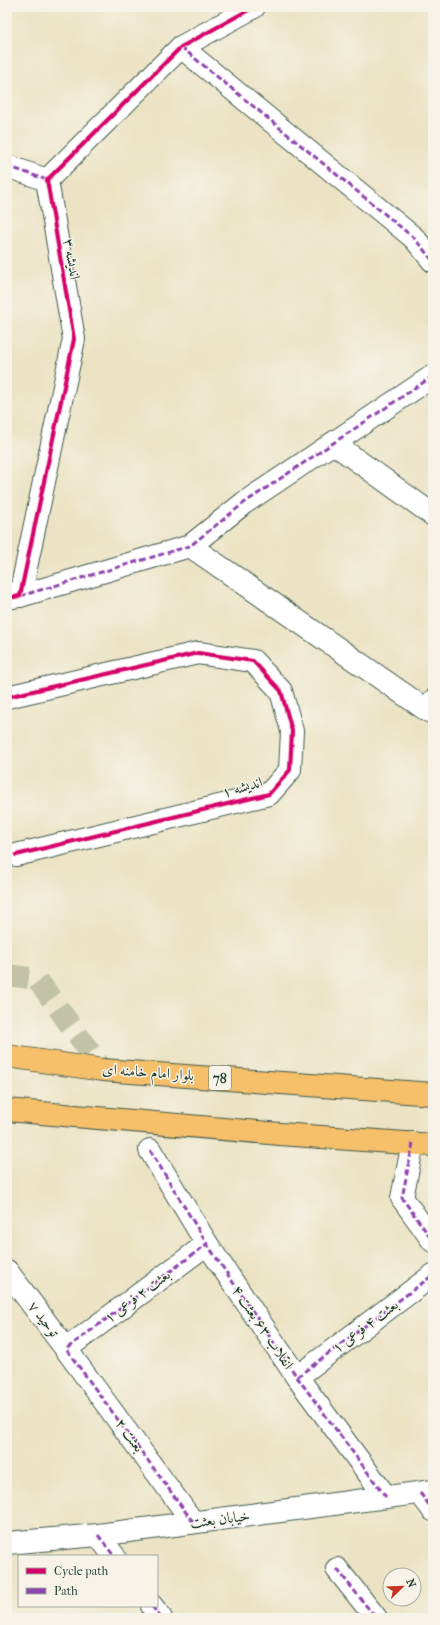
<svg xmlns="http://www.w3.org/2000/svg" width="440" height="1625" viewBox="0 0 440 1625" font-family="'IM FELL French Canon',Amiri,serif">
	<rect width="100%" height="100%" fill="#f7f3e8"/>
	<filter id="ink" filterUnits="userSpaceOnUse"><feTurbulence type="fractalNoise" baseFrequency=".025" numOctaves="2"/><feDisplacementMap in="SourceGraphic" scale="8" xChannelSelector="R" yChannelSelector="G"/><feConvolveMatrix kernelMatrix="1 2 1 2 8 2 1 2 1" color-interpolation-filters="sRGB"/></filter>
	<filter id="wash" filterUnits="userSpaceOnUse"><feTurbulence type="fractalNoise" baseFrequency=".012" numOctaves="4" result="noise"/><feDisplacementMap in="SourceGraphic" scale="16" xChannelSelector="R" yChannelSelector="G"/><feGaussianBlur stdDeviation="0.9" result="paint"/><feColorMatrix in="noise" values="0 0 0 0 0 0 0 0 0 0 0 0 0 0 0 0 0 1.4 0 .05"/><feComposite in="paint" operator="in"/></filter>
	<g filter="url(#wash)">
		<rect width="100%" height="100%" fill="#ebe3c3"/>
	</g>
	<g filter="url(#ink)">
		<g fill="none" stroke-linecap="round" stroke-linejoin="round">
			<path stroke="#c2c2a6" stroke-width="22" stroke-dasharray="22 11" stroke-linecap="butt" d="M7,975L37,979L103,1070"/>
			<g stroke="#3e5649" stroke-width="24">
				<g id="minor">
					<path d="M181,47L414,238L433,261"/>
					<path d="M7,166L47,180"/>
					<path d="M333,443L433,515"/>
					<path d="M190,546L428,711L433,701"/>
					<path d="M20,596L190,546L244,503L433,376"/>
					<path d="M7,598L20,596L74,339L47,180L181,47L254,7"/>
					<path d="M7,697L198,653L253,661L281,691L292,731L290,770L269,794L16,855"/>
					<path d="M413,1143L402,1198L433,1241"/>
					<path d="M150,1150L207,1244L297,1377L386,1497"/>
					<path d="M7,1271L66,1349L193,1522"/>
					<path d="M66,1349L207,1244"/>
					<path d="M297,1377L433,1275"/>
					<path d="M420,1493L433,1510"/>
					<path d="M98,1535L114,1556"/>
					<path d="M7,1543L98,1535L433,1491"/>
					<path d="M337,1569L376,1618"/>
					<path d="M152,1606L161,1618"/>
				</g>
			</g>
			<g stroke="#3e5649" stroke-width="24">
				<g id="major">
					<path d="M7,1056L103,1070L433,1094"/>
					<path d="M7,1110L280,1134L433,1145"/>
				</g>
			</g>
			<use href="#minor" stroke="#fff" stroke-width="22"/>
			<use href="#major" stroke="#f6c06b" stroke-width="22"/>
			<g stroke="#8e44ad" stroke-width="3" stroke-dasharray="6 3" stroke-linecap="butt">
				<path d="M181,47L414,238L433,261"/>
				<path d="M7,166L47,180"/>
				<path d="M20,596L190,546L244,503L433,376"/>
				<path d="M413,1143L402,1198L433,1241"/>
				<path d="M150,1150L207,1244L297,1377L386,1497"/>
				<path d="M297,1377L433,1275"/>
				<path d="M420,1493L433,1510"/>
				<path d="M193,1522L66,1349L207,1244"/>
				<path d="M98,1535L114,1556"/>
				<path d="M337,1569L376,1618"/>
				<path d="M152,1606L161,1618"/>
			</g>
			<g stroke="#f7f3e8" stroke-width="6">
				<g id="cycleway">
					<path d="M7,598L20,596L74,339L47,180L181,47L254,7"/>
					<path d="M7,697L198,653L253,661L281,691L292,731L290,770L269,794L16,855"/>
				</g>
			</g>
			<use href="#cycleway" stroke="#d6006c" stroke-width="4"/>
		</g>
	</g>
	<g text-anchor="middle" stroke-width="3" stroke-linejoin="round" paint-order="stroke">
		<rect fill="#f7f3e8" stroke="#60746a" stroke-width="1" x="209" y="1066" width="22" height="24" rx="3"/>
		<g font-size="14" font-weight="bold" fill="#1f3d34">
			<text x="220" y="1083">78</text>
		</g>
		<g font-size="15" fill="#1f3d34" stroke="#f7f3e8">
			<text transform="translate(72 259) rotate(80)" y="5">اندیشه ۳</text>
			<text transform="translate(242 787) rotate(-16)" y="5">اندیشه ۱</text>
			<text transform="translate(148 1072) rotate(4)" y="5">بلوار امام خامنه ای</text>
			<text transform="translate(137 1296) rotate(-37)" y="5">بعثت ۲ فرعی ۱</text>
			<text transform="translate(44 1319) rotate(52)" y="5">توحید ۷</text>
			<text transform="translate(365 1326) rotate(-37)" y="5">بعثت ۴ فرعی ۱</text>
			<text transform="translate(263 1327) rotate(56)" y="5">انقلاب ۶۳ بعثت ۴</text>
			<text transform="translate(130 1435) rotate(54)" y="5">بعثت ۲</text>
			<text transform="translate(220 1519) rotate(-7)" y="5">خیابان بعثت</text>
		</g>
	</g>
	<rect width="440" height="1625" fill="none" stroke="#f7f3e8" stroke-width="24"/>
	<rect x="18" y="1555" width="140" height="52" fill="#f7f3e8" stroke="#a1aaa0"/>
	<rect x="26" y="1568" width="20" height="6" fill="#d6006c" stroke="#a1aaa0"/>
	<text x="54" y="1575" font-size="12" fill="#1f3d34">Cycle path</text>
	<rect x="26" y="1588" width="20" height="6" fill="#8e44ad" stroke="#a1aaa0"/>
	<text x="54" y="1595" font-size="12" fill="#1f3d34">Path</text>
	<g transform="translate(402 1587) rotate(67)"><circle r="19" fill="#f7f3e8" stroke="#a1aaa0"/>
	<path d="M0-3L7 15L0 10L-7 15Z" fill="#c8321e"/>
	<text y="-6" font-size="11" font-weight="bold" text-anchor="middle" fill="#1f3d34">N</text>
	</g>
</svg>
